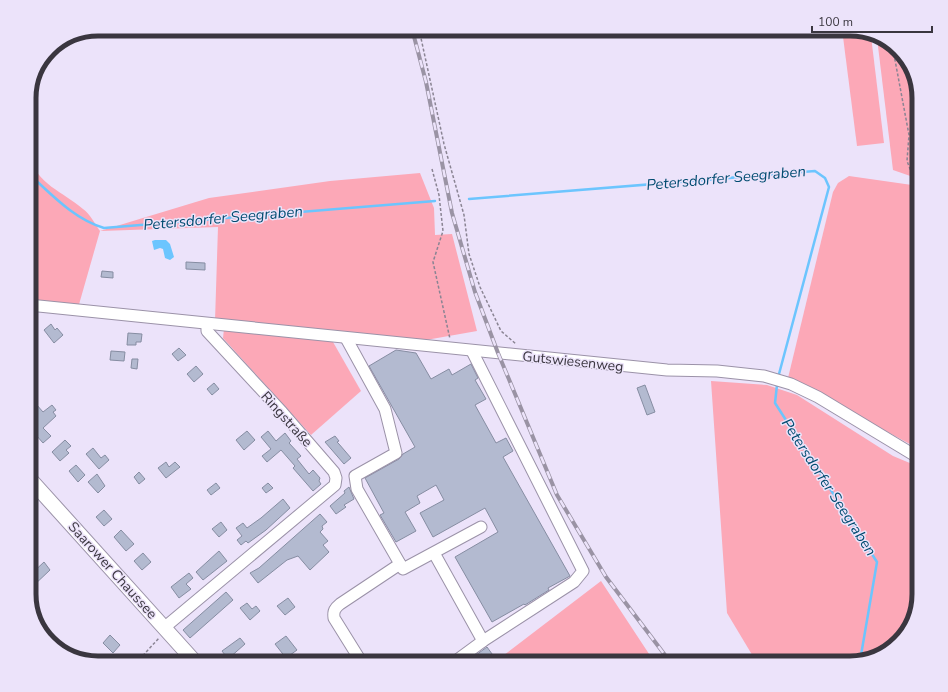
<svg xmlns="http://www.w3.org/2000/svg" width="948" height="692" viewBox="0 0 948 692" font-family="'Nunito Sans',sans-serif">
	<rect width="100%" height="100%" fill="#ece3fa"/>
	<g fill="#fca8b7">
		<path d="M842,29H850L871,36L884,143L857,146Z"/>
		<path d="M877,38L892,43L912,67L919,98V179L893,170Z"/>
		<path d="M29,156C38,185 62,191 83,209C90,214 95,224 100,231L209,198L330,181L420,173L434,208L435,235L452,234L477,331L426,340L215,321L218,227L100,231L78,308L29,302Z"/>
		<path d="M849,176L919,186V449L788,378L833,192L838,183Z"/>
		<path d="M224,329L333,342L361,391L311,435L223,338Z"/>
		<path d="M711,381L767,385L797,395L893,456L917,466L919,471V594L905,636L881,656L850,663H757L727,613Z"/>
		<path d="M601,581L655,663H493L504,655Z"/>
	</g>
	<path fill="#6cc5fe" d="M155,240H166L170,244L174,257L170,260L165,258L163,249L160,248L154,250L152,241Z"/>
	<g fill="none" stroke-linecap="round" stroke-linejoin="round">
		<g stroke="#6cc5fe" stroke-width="2.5">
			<path d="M29,174C52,195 74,219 104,228L435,201"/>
			<path d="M469,199L815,171L825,178L829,187L779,374"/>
			<path d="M777,385L775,403L877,562L860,661"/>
		</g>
	</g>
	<g fill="#b3bad0" stroke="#868da2">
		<path d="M186,262L205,263V270L186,269Z"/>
		<path d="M102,271L113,272V278L101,277Z"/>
		<path d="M51,324L55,330L57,328L63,335L54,343L44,330Z"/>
		<path d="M128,333L142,334L141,342H136V345H127Z"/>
		<path d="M179,348L186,355L178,361L172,354Z"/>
		<path d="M396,350L416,353L431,379L449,369L452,375L471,364L478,378L475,380L486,399L475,405L496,443L506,438L513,451L503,457L570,576L548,588L549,590L525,605L524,604L492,622L455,557L498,532L485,508L433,537L420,513L444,500L436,485L417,496L420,503L405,512L416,531L396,542L380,515L384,513L365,478L399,459L403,454L415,447L369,366Z"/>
		<path d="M111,351L125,352L124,361L110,360Z"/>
		<path d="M132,359H138L137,369L131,368Z"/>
		<path d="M196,366L203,374L194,382L187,374Z"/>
		<path d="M214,383L219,389L212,395L207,389Z"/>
		<path d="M645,385L655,412L647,415L637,388Z"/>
		<path d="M36,404L43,412L52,405L56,410L53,412L56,416L43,428L51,436L43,443L29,427V409Z"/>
		<path d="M247,431L255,440L244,450L236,440Z"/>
		<path d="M268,431L276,441L285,433L291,441L289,443L301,456L297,459L309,474L313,470L320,478L319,481L321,484L313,491L293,468L295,466L281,450L267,462L262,456L271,449L261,437Z"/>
		<path d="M335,436L339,441L337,442L339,444L351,458L344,464L325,442Z"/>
		<path d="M65,440L71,446L66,450L69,453L60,461L52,452Z"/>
		<path d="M93,448L101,458L105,455L109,460L99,469L86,454Z"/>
		<path d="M166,462L169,467L175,462L180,467L166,478L158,468Z"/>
		<path d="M76,465L85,475L78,482L69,471Z"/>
		<path d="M139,472L145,479L139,484L134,477Z"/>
		<path d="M97,474L105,486L98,493L88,482Z"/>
		<path d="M216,483L220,488L211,495L207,490Z"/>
		<path d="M268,483L273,488L266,493L262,488Z"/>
		<path d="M349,487L354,499L344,505L346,507L336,514L330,506L345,493L344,491Z"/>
		<path d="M283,499L290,508L266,530L248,543L246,541L241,545L237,540L242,536L236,528L243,523L247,528L261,518Z"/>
		<path d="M104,510L112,519L104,526L96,517Z"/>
		<path d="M320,514L327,522L322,526L323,529L320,532L328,541L323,545L329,552L310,570L298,556L287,560L258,583L250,573L259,568Z"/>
		<path d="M221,522L227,530L219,537L212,529Z"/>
		<path d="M121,530L134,544L126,551L114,537Z"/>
		<path d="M219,551L227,561L203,580L196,572Z"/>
		<path d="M143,553L151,562L142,570L134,561Z"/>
		<path d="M44,562L50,570L32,587L29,584V576Z"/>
		<path d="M189,573L193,578L186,584L191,589L179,598L171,587Z"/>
		<path d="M226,592L233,600L190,638L183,630Z"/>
		<path d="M288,598L295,607L285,615L277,606Z"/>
		<path d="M247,603L252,609L256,606L260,611L250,620L240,608Z"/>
		<path d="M110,635L120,645L113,653L103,643Z"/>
		<path d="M286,636L297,650L286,658L275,644Z"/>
		<path d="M240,638L245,644L228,659L222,651Z"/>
		<path d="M487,647L495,658L487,663H465Z"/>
	</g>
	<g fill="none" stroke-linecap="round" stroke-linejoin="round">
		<g stroke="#9b92a8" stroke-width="13">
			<g id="minor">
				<path d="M29,305L667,370L717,371L764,376L791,384L818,397L919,458"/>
				<path d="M346,338L385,409L396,453L355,476L357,489L403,569L481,527"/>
				<path d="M472,351L583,571L574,582L483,641"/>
				<path d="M434,553L483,641L453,663"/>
				<path d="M165,627L335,485L336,478L334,472L282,412L207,331V324"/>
				<path d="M362,663L334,618C333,611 335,608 340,604L400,564"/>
			</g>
		</g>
		<g stroke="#9b92a8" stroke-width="16">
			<path id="major" d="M29,478L196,663"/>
		</g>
		<g stroke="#8a8493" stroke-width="1.5" stroke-dasharray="3 2" stroke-linecap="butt">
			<path d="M419,29L444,144L464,215L469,254L480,287L501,331L516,344"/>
			<path d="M892,44L909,135L907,161L915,182L919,184"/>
			<path d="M432,169L439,195L443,231L433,262L450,339"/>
			<path d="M136,663L159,638"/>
		</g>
		<use href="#minor" stroke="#fff" stroke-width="11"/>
		<use href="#major" stroke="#fff" stroke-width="14"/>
		<g stroke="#9a93a4" stroke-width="4">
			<path id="rail" d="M412,29L426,82L452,213L475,292L498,353L557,495L606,577L671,663"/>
		</g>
		<use href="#rail" stroke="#ece3fa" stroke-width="2.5" stroke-dasharray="8" stroke-linecap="butt"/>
	</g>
	<g text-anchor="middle" stroke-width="3" stroke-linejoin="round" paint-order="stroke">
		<g font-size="14" fill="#3a363f" stroke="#ece3fa">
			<text transform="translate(573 361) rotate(6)" y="5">Gutswiesenweg</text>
			<text transform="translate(287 419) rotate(48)" y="5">Ringstraße</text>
			<text transform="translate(113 570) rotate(48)" y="5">Saarower Chaussee</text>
		</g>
		<g font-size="15" font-style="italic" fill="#004b70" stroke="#ece3fa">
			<text transform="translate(726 178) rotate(-5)" y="5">Petersdorfer Seegraben</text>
			<text transform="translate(223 218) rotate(-5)" y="5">Petersdorfer Seegraben</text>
			<text transform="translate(829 487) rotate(57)" y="5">Petersdorfer Seegraben</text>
		</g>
	</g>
	<path d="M0 0H948V692H0ZM98 36H850A62 62 0 0 1 912 98V594A62 62 0 0 1 850 656H98A62 62 0 0 1 36 594V98A62 62 0 0 1 98 36Z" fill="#ece3fa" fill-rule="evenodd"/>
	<path fill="none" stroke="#3a363f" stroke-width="5" d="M98 36H850A62 62 0 0 1 912 98V594A62 62 0 0 1 850 656H98A62 62 0 0 1 36 594V98A62 62 0 0 1 98 36Z"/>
	<path d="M812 26v6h120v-6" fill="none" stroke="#3a363f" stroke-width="2"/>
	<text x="818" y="26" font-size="12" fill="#3a363f" stroke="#ece3fa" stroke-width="3" paint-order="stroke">100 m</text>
</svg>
